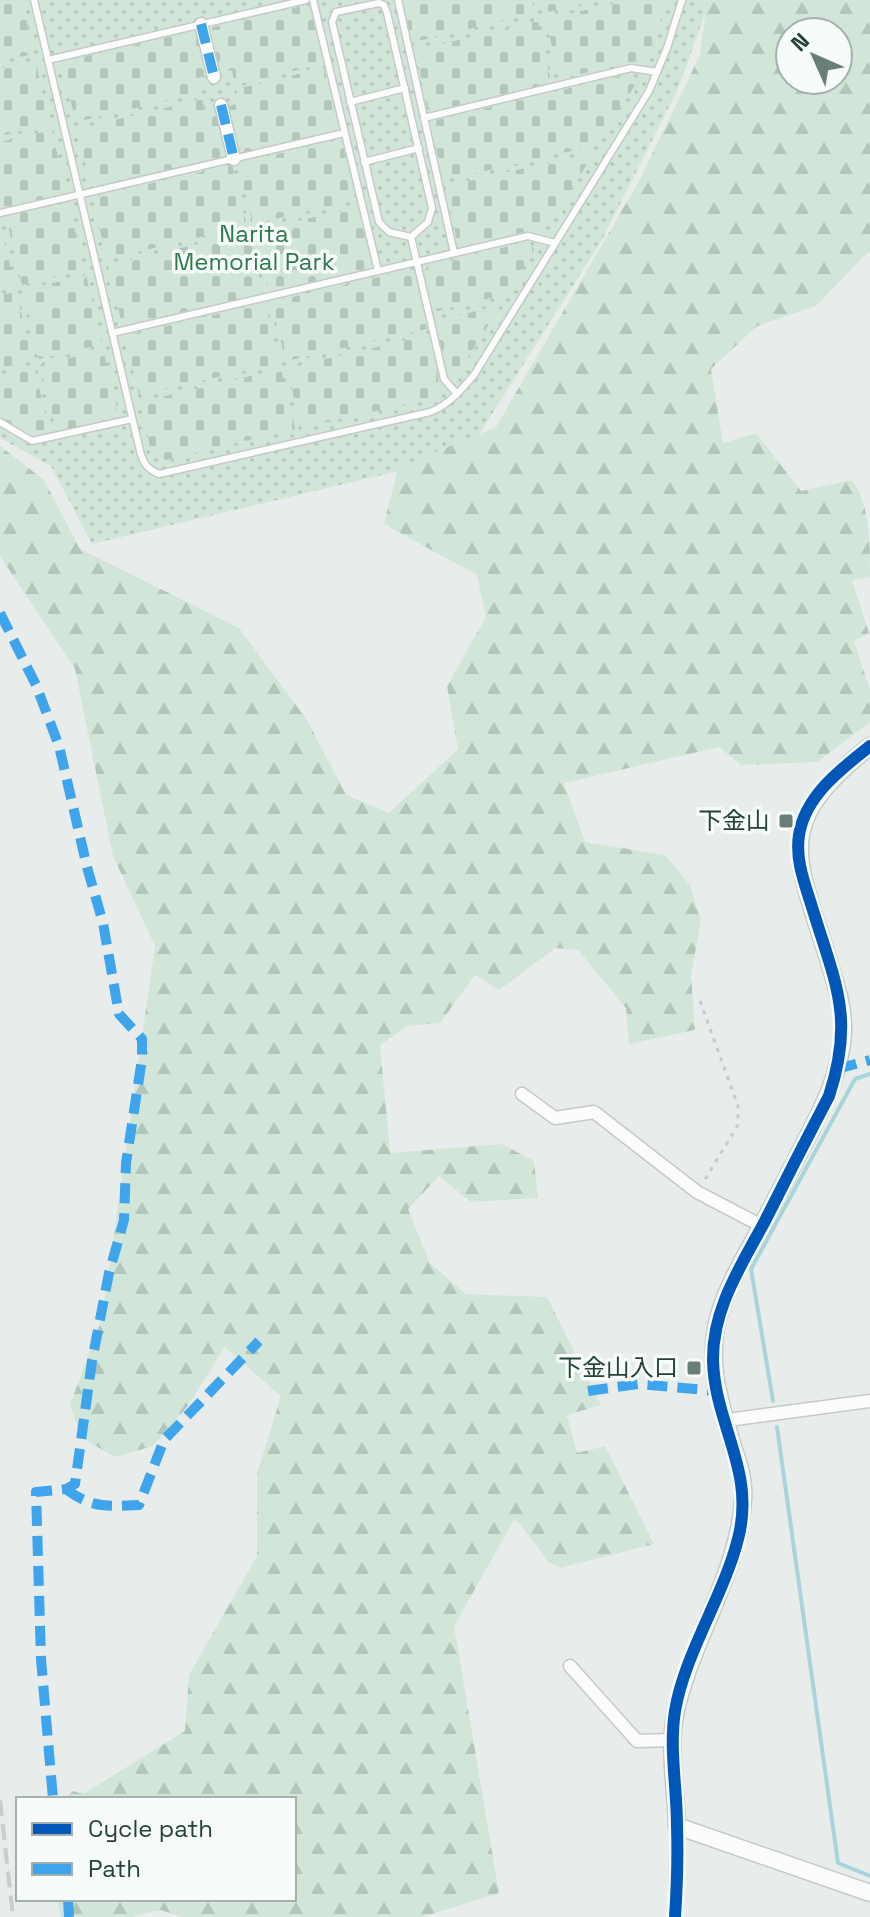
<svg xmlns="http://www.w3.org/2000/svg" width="870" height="1917" viewBox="0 0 870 1917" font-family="'Space Grotesk','Noto Sans JP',sans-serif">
	<defs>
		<pattern id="grass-dots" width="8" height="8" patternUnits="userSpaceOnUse" patternTransform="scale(2)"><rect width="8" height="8" fill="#d1e6d8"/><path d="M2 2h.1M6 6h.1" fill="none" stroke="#b3c6ba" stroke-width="1.8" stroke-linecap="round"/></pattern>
		<pattern id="forest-firs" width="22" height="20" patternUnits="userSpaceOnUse" patternTransform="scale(2)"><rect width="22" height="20" fill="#d1e6d8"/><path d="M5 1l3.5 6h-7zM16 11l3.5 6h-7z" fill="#b3c6ba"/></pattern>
		<pattern id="cemetery-stones" width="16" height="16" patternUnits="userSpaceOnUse" patternTransform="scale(2)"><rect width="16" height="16" fill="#d1e6d8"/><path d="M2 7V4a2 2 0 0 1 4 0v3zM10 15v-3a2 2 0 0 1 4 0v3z" fill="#b3c6ba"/></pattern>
	</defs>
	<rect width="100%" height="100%" fill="#e8edeb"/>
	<path fill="url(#grass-dots)" d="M0,0H710L678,89L602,240L466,455L92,544L51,466L0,438Z"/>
	<path fill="url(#forest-firs)" fill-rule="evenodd" d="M707,0H870V254L868,252L816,306L757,326L711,369L723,443L756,433L801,491L852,480C870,503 870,545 870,577L852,580L869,633L854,641L870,690V722L817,762L741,765L719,747L564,783L585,842L665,855L690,885L701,920L691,975L695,1030L629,1044L626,1008L578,950L555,948L499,990L475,975L440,1023L407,1026L380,1045L390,1153L502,1144L534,1161L538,1198L471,1202L439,1176L408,1209L430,1263L466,1294L547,1297L601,1405L567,1415L577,1453L605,1446L654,1544L560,1568L549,1562L515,1518L454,1626L499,1893L422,1917H182L161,1910L131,1917H61L57,1899H294V1799H64L73,1791L83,1794L185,1731L189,1675L257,1556V1474L281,1396L225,1347L187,1407L153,1446L115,1457L82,1438L70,1405L102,1318L155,946L113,856L75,669L0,556V446L44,480L80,549L239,628L307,720L346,795L389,813L458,749L447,686L486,617L477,575L384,524L398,468L496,427L639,181L700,55ZM790,32H838V80H790Z"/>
	<g fill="url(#cemetery-stones)">
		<path d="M0,0H22L34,54L0,61Z"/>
		<path d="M402,0H532L535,13L414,42L412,41Z"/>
		<path d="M539,0H598L544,13Z"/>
		<path d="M630,0H667L649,58L559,79L546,19Z"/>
		<path d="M302,6H306L311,12L323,64L235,85L232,70L216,74L205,29Z"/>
		<path d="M535,22H538L551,83L438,110L427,107L416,50Z"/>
		<path d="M199,30L210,75L197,78L200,93L76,122L63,69L66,61Z"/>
		<path d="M35,60L50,124L0,136V68Z"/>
		<path d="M324,68L338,127L336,130L236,154L225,107L240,103L236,89Z"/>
		<path d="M628,74L638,80L598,145L446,180L443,178L432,130L437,120Z"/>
		<path d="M202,99L205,111L218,108L229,155L98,186L89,179L77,129Z"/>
		<path d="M52,130L65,188L62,195L4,209L0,191V142Z"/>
		<path d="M335,141L340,143L344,149L355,200L253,224L238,163Z"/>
		<path d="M591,153L592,156L549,226L469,245H462L457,241L446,186Z"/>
		<path d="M232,165L247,226L107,259L94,205L100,195Z"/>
		<path d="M62,204L71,213L84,270L22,285L6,216Z"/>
		<path d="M357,207L371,261L366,269L269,292L255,231Z"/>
		<path d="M0,223L15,286L0,289Z"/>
		<path d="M249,232L263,293L126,325L121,320L108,265Z"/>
		<path d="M525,242L530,243L534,250L507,294L433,312L424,275L427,267Z"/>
		<path d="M409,270L415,278L427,329L286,361L271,302Z"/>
		<path d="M86,275L102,344L39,359L23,290Z"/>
		<path d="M16,292L33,360L0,368V295Z"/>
		<path d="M265,303L279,363L139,395L126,344L128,335Z"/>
		<path d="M501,305L455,377L448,375L435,321Z"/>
		<path d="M428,335L440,386V391L433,398L301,428L287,368Z"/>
		<path d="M103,350L117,409L114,418L56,432L40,365Z"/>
		<path d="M34,366L50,433L33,437L0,417V375Z"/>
		<path d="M281,369L295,429L166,460L151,451L140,402Z"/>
	</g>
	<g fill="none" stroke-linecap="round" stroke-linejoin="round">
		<g stroke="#a9d4db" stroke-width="4">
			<path d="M773,1401L751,1269L855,1079L870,1074"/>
			<path d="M777,1427L838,1863L870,1876"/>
		</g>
		<g stroke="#c5cac8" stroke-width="9">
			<g id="lane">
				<path d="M34,0L140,451C143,463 147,469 159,474L430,412C449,405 461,390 474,375L649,91L667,48L682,0"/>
				<path d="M313,0L378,271"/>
				<path d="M398,0L454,253"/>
				<path d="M379,3L384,5L387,13L432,208L428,222L411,237L389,232L379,222L332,22L336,12Z"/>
				<path d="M48,60L306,0"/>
				<path d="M350,102L405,88"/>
				<path d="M424,118L631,68L657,72"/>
				<path d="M364,162L419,148"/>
				<path d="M0,213L344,133"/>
				<path d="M411,237L444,379L457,394"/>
				<path d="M112,333L528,236L555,243"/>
				<path d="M0,422L32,441L132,419"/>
			</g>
		</g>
		<g stroke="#c5cac8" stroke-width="15">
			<g id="street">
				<path d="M201,24L214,77"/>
				<path d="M221,105L234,159"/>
				<path d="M522,1094L555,1118L594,1112L697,1192L762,1226"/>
				<path d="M726,1423L735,1419L870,1401"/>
				<path d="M570,1666L637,1741L673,1740"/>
				<path d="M675,1917L677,1826"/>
			</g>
		</g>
		<g stroke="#c3cbc8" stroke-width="19">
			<path id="secondary" d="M870,746C771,825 796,854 829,962C836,985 844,1008 843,1032C841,1072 824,1105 806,1140C792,1168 777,1197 762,1225C747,1253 729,1282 720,1312C705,1359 720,1402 733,1447C739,1464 745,1482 743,1500C738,1573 694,1636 677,1706C667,1743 676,1788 677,1826L870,1893"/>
		</g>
		<path stroke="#c3ccca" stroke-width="3" stroke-dasharray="4 6" stroke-linecap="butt" d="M700,1001L738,1106V1125L704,1181"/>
		<use href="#lane" stroke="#fcfcfc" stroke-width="6"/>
		<use href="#street" stroke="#fcfcfc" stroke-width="12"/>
		<use href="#secondary" stroke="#fcfcfc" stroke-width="16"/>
		<path stroke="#c9cdcc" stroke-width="4" stroke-dasharray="16 8" stroke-linecap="butt" d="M0,1800L13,1917"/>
		<g stroke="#3ea4ec" stroke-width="10" stroke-dasharray="20 10" stroke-linecap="butt">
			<path d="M201,24L214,77"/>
			<path d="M221,105L234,159"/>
			<path d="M0,613L36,685L59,746L87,867L103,923L119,1014L142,1039V1059L126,1163L124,1220L109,1273L92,1361L75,1484L66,1489L36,1492L41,1659L53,1799"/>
			<path d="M837,1069L870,1060"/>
			<path d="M588,1391L638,1384L716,1391"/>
			<path d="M66,1489C92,1509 108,1506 139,1505L164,1440L259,1341"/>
			<path d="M68,1899L69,1917"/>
		</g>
		<g stroke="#f7fbf9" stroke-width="17">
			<path id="cycleway" d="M675,1917C677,1887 678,1856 677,1826C677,1788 669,1748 675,1711C684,1655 724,1595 738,1539C756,1471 715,1426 713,1361C712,1309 741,1266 765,1221C786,1179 807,1138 829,1096C855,1017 835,983 812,907C805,884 795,860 799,835C805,796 841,769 870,746"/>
		</g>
		<use href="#cycleway" stroke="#0057b8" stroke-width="12"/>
	</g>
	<g fill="#697e78" stroke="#f7fbf9" stroke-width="3">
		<rect x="778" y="813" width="16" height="16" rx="4"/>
		<rect x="686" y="1360" width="16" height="16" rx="4"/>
	</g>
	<g text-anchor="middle" stroke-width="7" stroke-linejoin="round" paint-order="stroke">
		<g font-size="24" fill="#2d7a4b" stroke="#f7fbf9">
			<text x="254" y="242">Narita<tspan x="254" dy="28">Memorial Park</tspan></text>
		</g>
		<g font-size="24" fill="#24423a" stroke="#f7fbf9" text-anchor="end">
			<text x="770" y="829">下金山</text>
			<text x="678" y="1376">下金山入口</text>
		</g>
	</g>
	<rect x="16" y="1797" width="280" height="104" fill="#f7fbf9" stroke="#a3b1ad" stroke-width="2"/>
	<rect x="32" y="1823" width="40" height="12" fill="#0057b8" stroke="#a3b1ad" stroke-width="2"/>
	<text x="88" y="1837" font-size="24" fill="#24423a">Cycle path</text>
	<rect x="32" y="1863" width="40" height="12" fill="#3ea4ec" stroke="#a3b1ad" stroke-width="2"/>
	<text x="88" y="1877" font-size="24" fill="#24423a">Path</text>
	<g transform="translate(814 56) rotate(315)"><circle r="38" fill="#f7fbf9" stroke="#a3b1ad" stroke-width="2"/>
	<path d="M0-6L14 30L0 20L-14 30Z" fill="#697e78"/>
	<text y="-12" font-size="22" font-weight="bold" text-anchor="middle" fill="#24423a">N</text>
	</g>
</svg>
